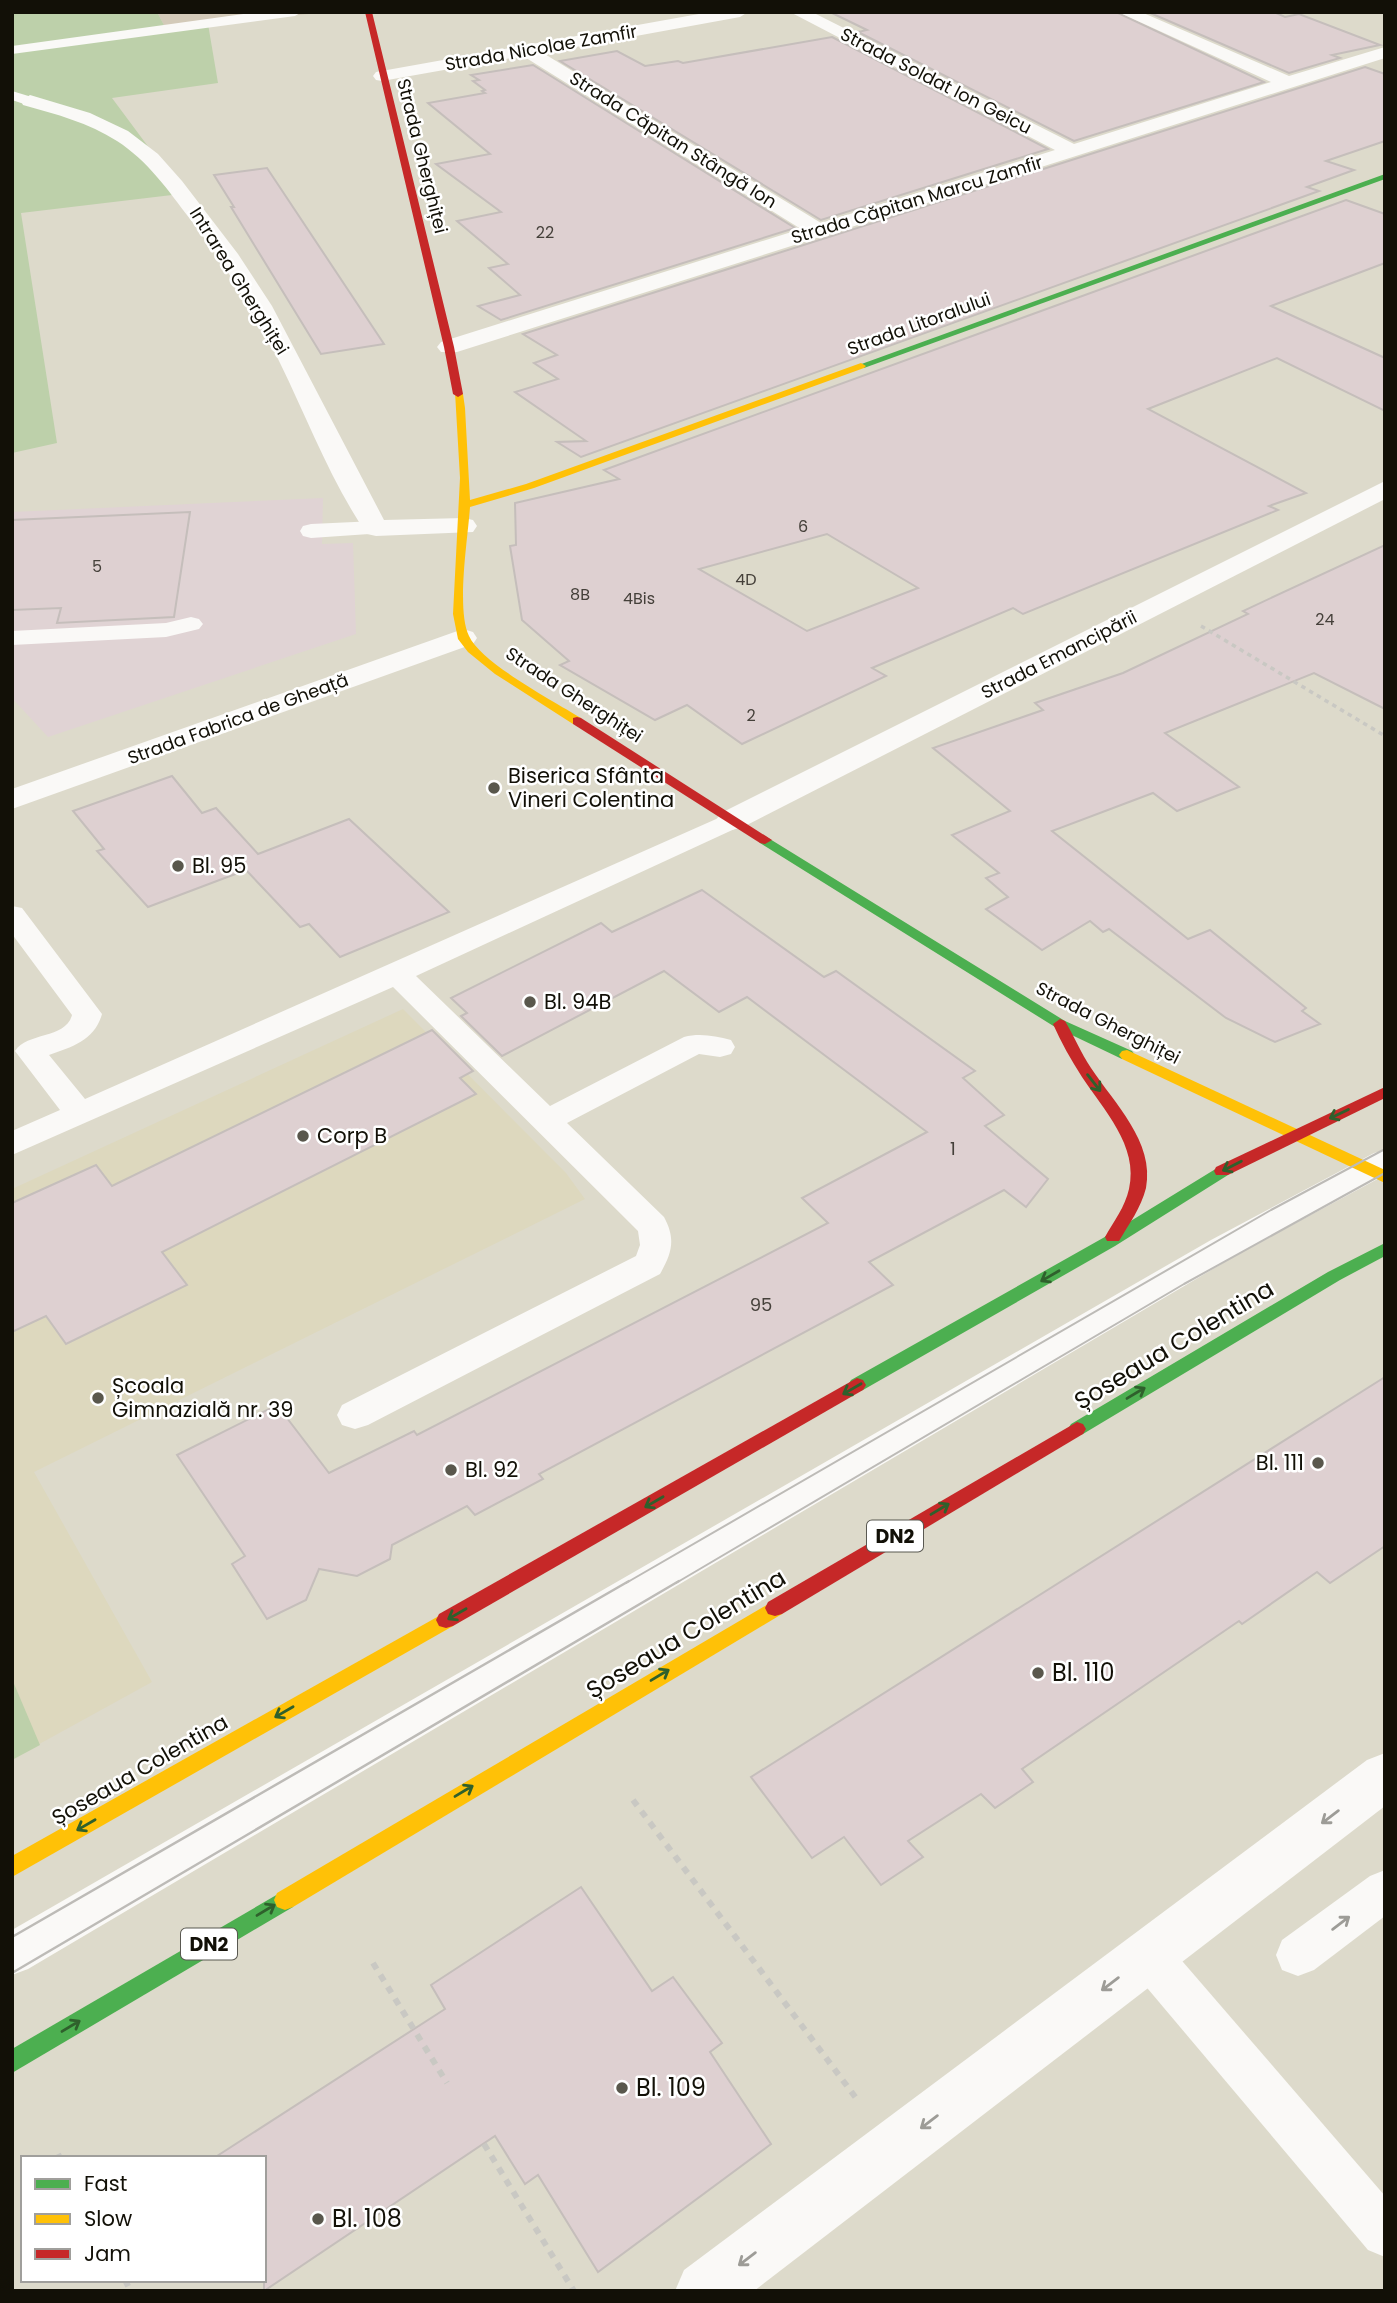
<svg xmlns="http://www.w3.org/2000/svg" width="1397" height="2303" viewBox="0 0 1397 2303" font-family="Poppins,sans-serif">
	<rect width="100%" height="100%" fill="#dddacb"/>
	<path fill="#e0d3d4" d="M323,498L322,544L353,543L356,634L48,737L12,698V512Z"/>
	<path fill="#d3cab9" d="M157,12H330L165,27Z"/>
	<path fill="#ddd8be" d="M403,1009L566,1173L585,1199L34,1472L152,1682L12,1759V1189Z"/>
	<g fill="#bdd0aa">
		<path d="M12,12H157L165,27L208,24L218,83L112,98L167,172L172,195L21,213L57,443L12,453Z"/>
		<path d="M12,1679L40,1745L12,1760Z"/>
	</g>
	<g fill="#ded0d1" stroke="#c5bebb" stroke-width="2" fill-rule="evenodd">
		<path d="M830,12H1116L1264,82L1074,141L858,32L867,30Z"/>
		<path d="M1148,12H1274L1285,17L1299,14L1380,45L1332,55L1340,58L1289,73Z"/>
		<path d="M832,37L1048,149L821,220L560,61L617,51L645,66L678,61L683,63Z"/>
		<path d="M533,65L795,228L501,320L478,306L520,295L489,268L508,264L457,221L501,212L436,164L490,154L428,103L485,93L482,91L485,90L473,81L479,80L471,75Z"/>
		<path d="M1365,67L1385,74V141L1326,161L1354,170L1307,187L1319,191L581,457L557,442L586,441L515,392L558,379L534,363L557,355L523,334Z"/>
		<path d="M267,168L384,344L321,354L231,207H234L214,175Z"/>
		<path d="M1346,200L1385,214V263L1271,306L1385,358V411L1277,358L1148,409L1306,493L1269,506L1278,510L1023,614L1013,608L872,668L886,676L742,744L687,705L655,720L560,665L569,661L522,620L510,546L516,545L515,503L619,479L604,470ZM827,534L918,588L807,631L699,569Z"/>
		<path d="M190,512L174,617L57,623L61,608L12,610V520Z"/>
		<path d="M1385,545V709L1314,673L1165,733L1239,787L1177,811L1153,793L1052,831L1188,939L1210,930L1306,1008L1302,1011L1320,1024L1275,1042L1226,1018L1109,929L1103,932L1090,921L1042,950L986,909L1008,897L986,878L999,873L952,835L1010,811L933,748L1043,710L1035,703L1123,673L1248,614L1243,611Z"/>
		<path d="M172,776L202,813L216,808L258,854L349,819L449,912L340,957L309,924L300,927L246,870L148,907L97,851L104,849L73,811Z"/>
		<path d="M702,890L824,977L836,971L975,1071L963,1078L1004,1115L985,1126L1048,1179L1026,1207L1004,1190L869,1262L893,1285L539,1474L543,1479L475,1515L467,1506L392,1545L390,1559L357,1576L319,1569L306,1600L267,1619L232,1564L245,1556L177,1455L277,1405L329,1473L414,1431L417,1435L828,1223L802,1198L927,1132L747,997L719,1012L664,971L502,1056L461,1016L467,1013L451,998L601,923L612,932Z"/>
		<path d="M432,1030L473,1071L460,1078L476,1094L162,1252L187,1285L66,1344L46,1316L12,1332V1203L96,1165L112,1186Z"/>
		<path d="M1385,1377V1546L1330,1583L1317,1572L1242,1624L1239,1621L1022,1769L1033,1782L995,1808L981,1794L908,1841L923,1857L881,1885L844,1837L812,1858L751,1777Z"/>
		<path d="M581,1887L652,1991L673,1977L722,2043L710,2052L771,2144L598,2272L538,2175L525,2184L495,2136L264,2291V2158H214L445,2009L431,1985Z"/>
	</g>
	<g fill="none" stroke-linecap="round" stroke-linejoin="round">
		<path stroke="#c9c8c3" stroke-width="3.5" stroke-dasharray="4.5 4.5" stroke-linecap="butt" d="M1201,626L1385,736"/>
		<g stroke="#c9c8c3" stroke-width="6" stroke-dasharray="7 7" stroke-linecap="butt">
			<path d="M633,1800L859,2102"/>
			<path d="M373,1963L447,2083"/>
			<path d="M484,2144L574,2291"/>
			<path d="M58,2154L60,2158"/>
			<path d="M125,2280L130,2290"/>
		</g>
		<g fill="#faf9f7" fill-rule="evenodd">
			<path d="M258,12H302L295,16L12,54V46Z"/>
			<path d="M12,91L35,98L38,101L30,106L12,100Z"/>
			<path d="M376,521L384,523L387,528L384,533L311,538L303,536L300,531L303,526L311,524Z"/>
			<path d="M191,617L199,619L203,624L199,629L166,637L12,645V631L166,623Z"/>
			<path d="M732,812L741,814L745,820L741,826L416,976L550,1106L684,1037C700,1033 715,1036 731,1040L735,1047L731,1054L720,1057L699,1054L567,1123L664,1217C676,1239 672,1253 660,1274L368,1425L355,1429L342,1425L337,1415L342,1405L636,1256L640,1245L638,1231L393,987L12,1155V1131L60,1110L15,1051C27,1032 66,1039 72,1015L12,934V906L22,908L102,1014C95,1040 72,1047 49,1055L85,1099Z"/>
			<path d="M1385,1150V1175L1235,1256L28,1969L12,1975V1930L1211,1240L1374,1153Z"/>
			<path d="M1385,1870V1916L1314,1970L1298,1976L1282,1970L1276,1955L1282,1940L1370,1876Z"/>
			<path d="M1148,1934L1164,1940L1385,2196V2257L1368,2250L1132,1970L1126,1955L1132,1940Z"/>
		</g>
		<g fill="#faf9f7" fill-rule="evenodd">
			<path d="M710,12H748L740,17L543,53L821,223L1055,150L790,12H812L1074,144L1271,82L1118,12H1141L1289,76L1385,47V58L457,352H441L437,347L441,342L801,229L523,56L382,81L376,80L373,76L376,72Z"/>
			<path d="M30,95L90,113L128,131L158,154L182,181L238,254L272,306L384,520L464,518L473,520L477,526L473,532L376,536L367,534C331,482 308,420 280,363C255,311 224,264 190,219C168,190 148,161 117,141C89,123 56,114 23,105L21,101Z"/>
			<path d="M1385,481V499L743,827L732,830L721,827L716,820L721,813Z"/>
			<path d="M463,629L473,632L477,638L473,644L12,809V789Z"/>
			<path d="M1385,1753V1806L754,2291H675L684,2270L1367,1760Z"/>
		</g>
		<g fill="#4caf50" fill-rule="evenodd">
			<path d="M1385,174V179L864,368L856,366Z"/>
			<path d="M765,836L1065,1021L1132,1051L1135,1055L1132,1059H1122L1055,1027L760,843L758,840Z"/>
			<path d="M1222,1165L1230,1171L1228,1175L1115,1246L863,1390L857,1392L851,1390L848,1385L851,1380L1103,1238Z"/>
			<path d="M1385,1243V1256L1340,1280L1083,1434L1077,1436L1071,1434L1068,1429L1071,1424L1328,1272Z"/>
			<path d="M285,1890L293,1893L296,1900L293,1907L12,2073V2049Z"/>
		</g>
		<g fill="#ffc107" fill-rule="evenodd">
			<path d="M861,363L866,366L864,368L534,488L470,507C468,538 456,609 469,636C481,663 555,702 581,718V724H573L495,674L468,652L458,639L453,614L460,478L455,392L463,394L465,408L470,500L526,484Z"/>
			<path d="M1127,1050L1385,1170V1183L1122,1059L1119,1055L1122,1051Z"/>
			<path d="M775,1600L782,1602L785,1608L782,1614L293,1907L285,1910L277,1907L274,1900L277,1893Z"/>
			<path d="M446,1612L453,1614L456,1620L453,1626L12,1877V1856Z"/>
		</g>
		<g fill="#c62828" fill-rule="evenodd">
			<path d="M365,12H372L454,347L463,394L458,397L453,394L444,347Z"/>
			<path d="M577,717L581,718L772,840L765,844L760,843L573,724V718Z"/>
			<path d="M1060,1019L1065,1021C1074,1036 1081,1053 1091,1068C1114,1103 1155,1142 1146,1188C1141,1208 1129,1224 1119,1241H1107L1105,1237C1114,1221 1125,1207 1129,1189C1139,1146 1103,1109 1082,1077C1071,1060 1061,1042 1053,1024Z"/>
			<path d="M1385,1087V1098L1228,1175H1216L1214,1171L1216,1167Z"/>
			<path d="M857,1378L863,1380L866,1385L863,1390L453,1626L446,1628L439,1626L436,1620L439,1614Z"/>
			<path d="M1077,1422L1083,1424L1086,1429L1083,1434L782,1614L775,1616L768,1614L765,1608L768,1602Z"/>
		</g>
		<g stroke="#bdbbb7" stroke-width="2">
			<path d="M626,1583L1271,1210L1385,1149"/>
			<path d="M676,1583L1184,1284L1385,1173"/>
		</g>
		<g stroke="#bdbbb7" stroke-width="2.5">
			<path d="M12,1937L629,1581"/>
			<path d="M12,1973L679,1581"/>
		</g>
	</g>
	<defs><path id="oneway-shaft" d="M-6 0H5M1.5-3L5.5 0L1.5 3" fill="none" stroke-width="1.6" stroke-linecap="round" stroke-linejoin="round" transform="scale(1.75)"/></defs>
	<g stroke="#2f602c">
		<use href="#oneway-shaft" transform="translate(1094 1083) rotate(52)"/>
		<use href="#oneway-shaft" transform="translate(1339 1114) rotate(154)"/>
		<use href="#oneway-shaft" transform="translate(1232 1166) rotate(153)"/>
		<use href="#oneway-shaft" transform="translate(1050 1276) rotate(150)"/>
		<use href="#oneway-shaft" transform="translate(852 1389) rotate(150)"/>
		<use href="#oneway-shaft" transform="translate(1136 1393) rotate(-31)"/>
		<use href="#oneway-shaft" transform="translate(654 1502) rotate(150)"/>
		<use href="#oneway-shaft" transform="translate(940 1509) rotate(-31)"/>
		<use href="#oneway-shaft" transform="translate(457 1614) rotate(150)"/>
		<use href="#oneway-shaft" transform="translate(660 1675) rotate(-31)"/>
		<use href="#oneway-shaft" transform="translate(284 1712) rotate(150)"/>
		<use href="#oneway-shaft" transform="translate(464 1791) rotate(-31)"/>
		<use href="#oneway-shaft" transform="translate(86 1825) rotate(150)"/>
		<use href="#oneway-shaft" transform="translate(266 1910) rotate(-31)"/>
		<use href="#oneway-shaft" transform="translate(71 2026) rotate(-31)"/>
	</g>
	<g stroke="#9d9c97">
		<use href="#oneway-shaft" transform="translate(1330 1817) rotate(143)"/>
		<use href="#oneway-shaft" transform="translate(1341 1923) rotate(-37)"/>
		<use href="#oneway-shaft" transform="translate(1110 1984) rotate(143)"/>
		<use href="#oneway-shaft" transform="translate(929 2122) rotate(143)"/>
		<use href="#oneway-shaft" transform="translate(747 2259) rotate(143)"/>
	</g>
	<g fill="#59574c" stroke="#fff" stroke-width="2.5">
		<circle cx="494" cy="788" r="7"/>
		<circle cx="178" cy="866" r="7"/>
		<circle cx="530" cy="1002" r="7"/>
		<circle cx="303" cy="1136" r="7"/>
		<circle cx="98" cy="1398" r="7"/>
		<circle cx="1318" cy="1463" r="7"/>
		<circle cx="451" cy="1470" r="7"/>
		<circle cx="1038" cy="1673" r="7"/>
		<circle cx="622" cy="2088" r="7"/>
		<circle cx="318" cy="2219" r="7"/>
	</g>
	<g text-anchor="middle" stroke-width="5" stroke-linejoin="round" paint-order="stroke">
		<g font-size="16" fill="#45403a">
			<text x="545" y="238">22</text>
			<text x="803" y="532">6</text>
			<text x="97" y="572">5</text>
			<text x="746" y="585">4D</text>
			<text x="580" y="600">8B</text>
			<text x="639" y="604">4Bis</text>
			<text x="1325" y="625">24</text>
			<text x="751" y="721">2</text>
		</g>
		<g font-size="18" fill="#121007" stroke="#fff">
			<text transform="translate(541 48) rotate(-10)" y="6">Strada Nicolae Zamfir</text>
			<text transform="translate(936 81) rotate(27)" y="6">Strada Soldat Ion Geicu</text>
			<text transform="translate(673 140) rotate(32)" y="6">Strada Căpitan Stângă Ion</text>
			<text transform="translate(422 156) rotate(76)" y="6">Strada Gherghiței</text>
			<text transform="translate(917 200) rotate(-17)" y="6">Strada Căpitan Marcu Zamfir</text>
			<text transform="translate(239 281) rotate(58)" y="6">Intrarea Gherghiței</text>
			<text transform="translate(919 324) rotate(-20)" y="6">Strada Litoralului</text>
			<text transform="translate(1059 655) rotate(-27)" y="6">Strada Emancipării</text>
			<text transform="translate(574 695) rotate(33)" y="6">Strada Gherghiței</text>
			<text transform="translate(238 719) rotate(-20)" y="6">Strada Fabrica de Gheață</text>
			<text transform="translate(1108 1023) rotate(27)" y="6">Strada Gherghiței</text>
		</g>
		<g font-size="18" fill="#45403a">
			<text x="953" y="1155">1</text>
			<text x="761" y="1311">95</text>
		</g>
		<g fill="#fff" stroke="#595851" stroke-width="2">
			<rect x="867" y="1520.5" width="56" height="31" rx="5"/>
			<rect x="181" y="1928.5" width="56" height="31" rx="5"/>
		</g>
		<g font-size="19" font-weight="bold" fill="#121007">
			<text x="895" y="1543">DN2</text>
			<text x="209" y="1951">DN2</text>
		</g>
		<g font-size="21" fill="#121007" stroke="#fff" text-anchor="start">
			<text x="508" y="783">Biserica Sfânta<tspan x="508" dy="24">Vineri Colentina</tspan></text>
			<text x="192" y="873">Bl. 95</text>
			<text x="544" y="1009">Bl. 94B</text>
			<text x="317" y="1143">Corp B</text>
			<text x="112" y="1393">Școala<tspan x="112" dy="24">Gimnazială nr. 39</tspan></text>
			<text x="1304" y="1470" text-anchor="end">Bl. 111</text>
			<text x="465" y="1477">Bl. 92</text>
		</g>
		<g font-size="21" fill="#121007" stroke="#fff">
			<text transform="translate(140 1770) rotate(-30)" y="7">Șoseaua Colentina</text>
		</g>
		<g font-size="24" fill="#121007" stroke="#fff">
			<text transform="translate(1174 1345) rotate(-31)" y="8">Șoseaua Colentina</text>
			<text transform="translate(686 1634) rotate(-31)" y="8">Șoseaua Colentina</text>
		</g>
		<g font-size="24" fill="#121007" stroke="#fff" text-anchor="start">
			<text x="1052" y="1681">Bl. 110</text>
			<text x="636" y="2096">Bl. 109</text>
			<text x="332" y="2227">Bl. 108</text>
		</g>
	</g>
	<rect width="1397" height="2303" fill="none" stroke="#121007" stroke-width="28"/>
	<rect x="21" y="2156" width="245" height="126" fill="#ffffff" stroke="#a09f9c" stroke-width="2"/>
	<rect x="35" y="2179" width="35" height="10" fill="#4caf50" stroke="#a09f9c" stroke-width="2"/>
	<text x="84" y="2191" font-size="21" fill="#121007">Fast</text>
	<rect x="35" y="2214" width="35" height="10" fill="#ffc107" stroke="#a09f9c" stroke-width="2"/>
	<text x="84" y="2226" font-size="21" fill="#121007">Slow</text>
	<rect x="35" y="2249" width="35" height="10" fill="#c62828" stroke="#a09f9c" stroke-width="2"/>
	<text x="84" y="2261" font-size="21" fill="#121007">Jam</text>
</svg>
